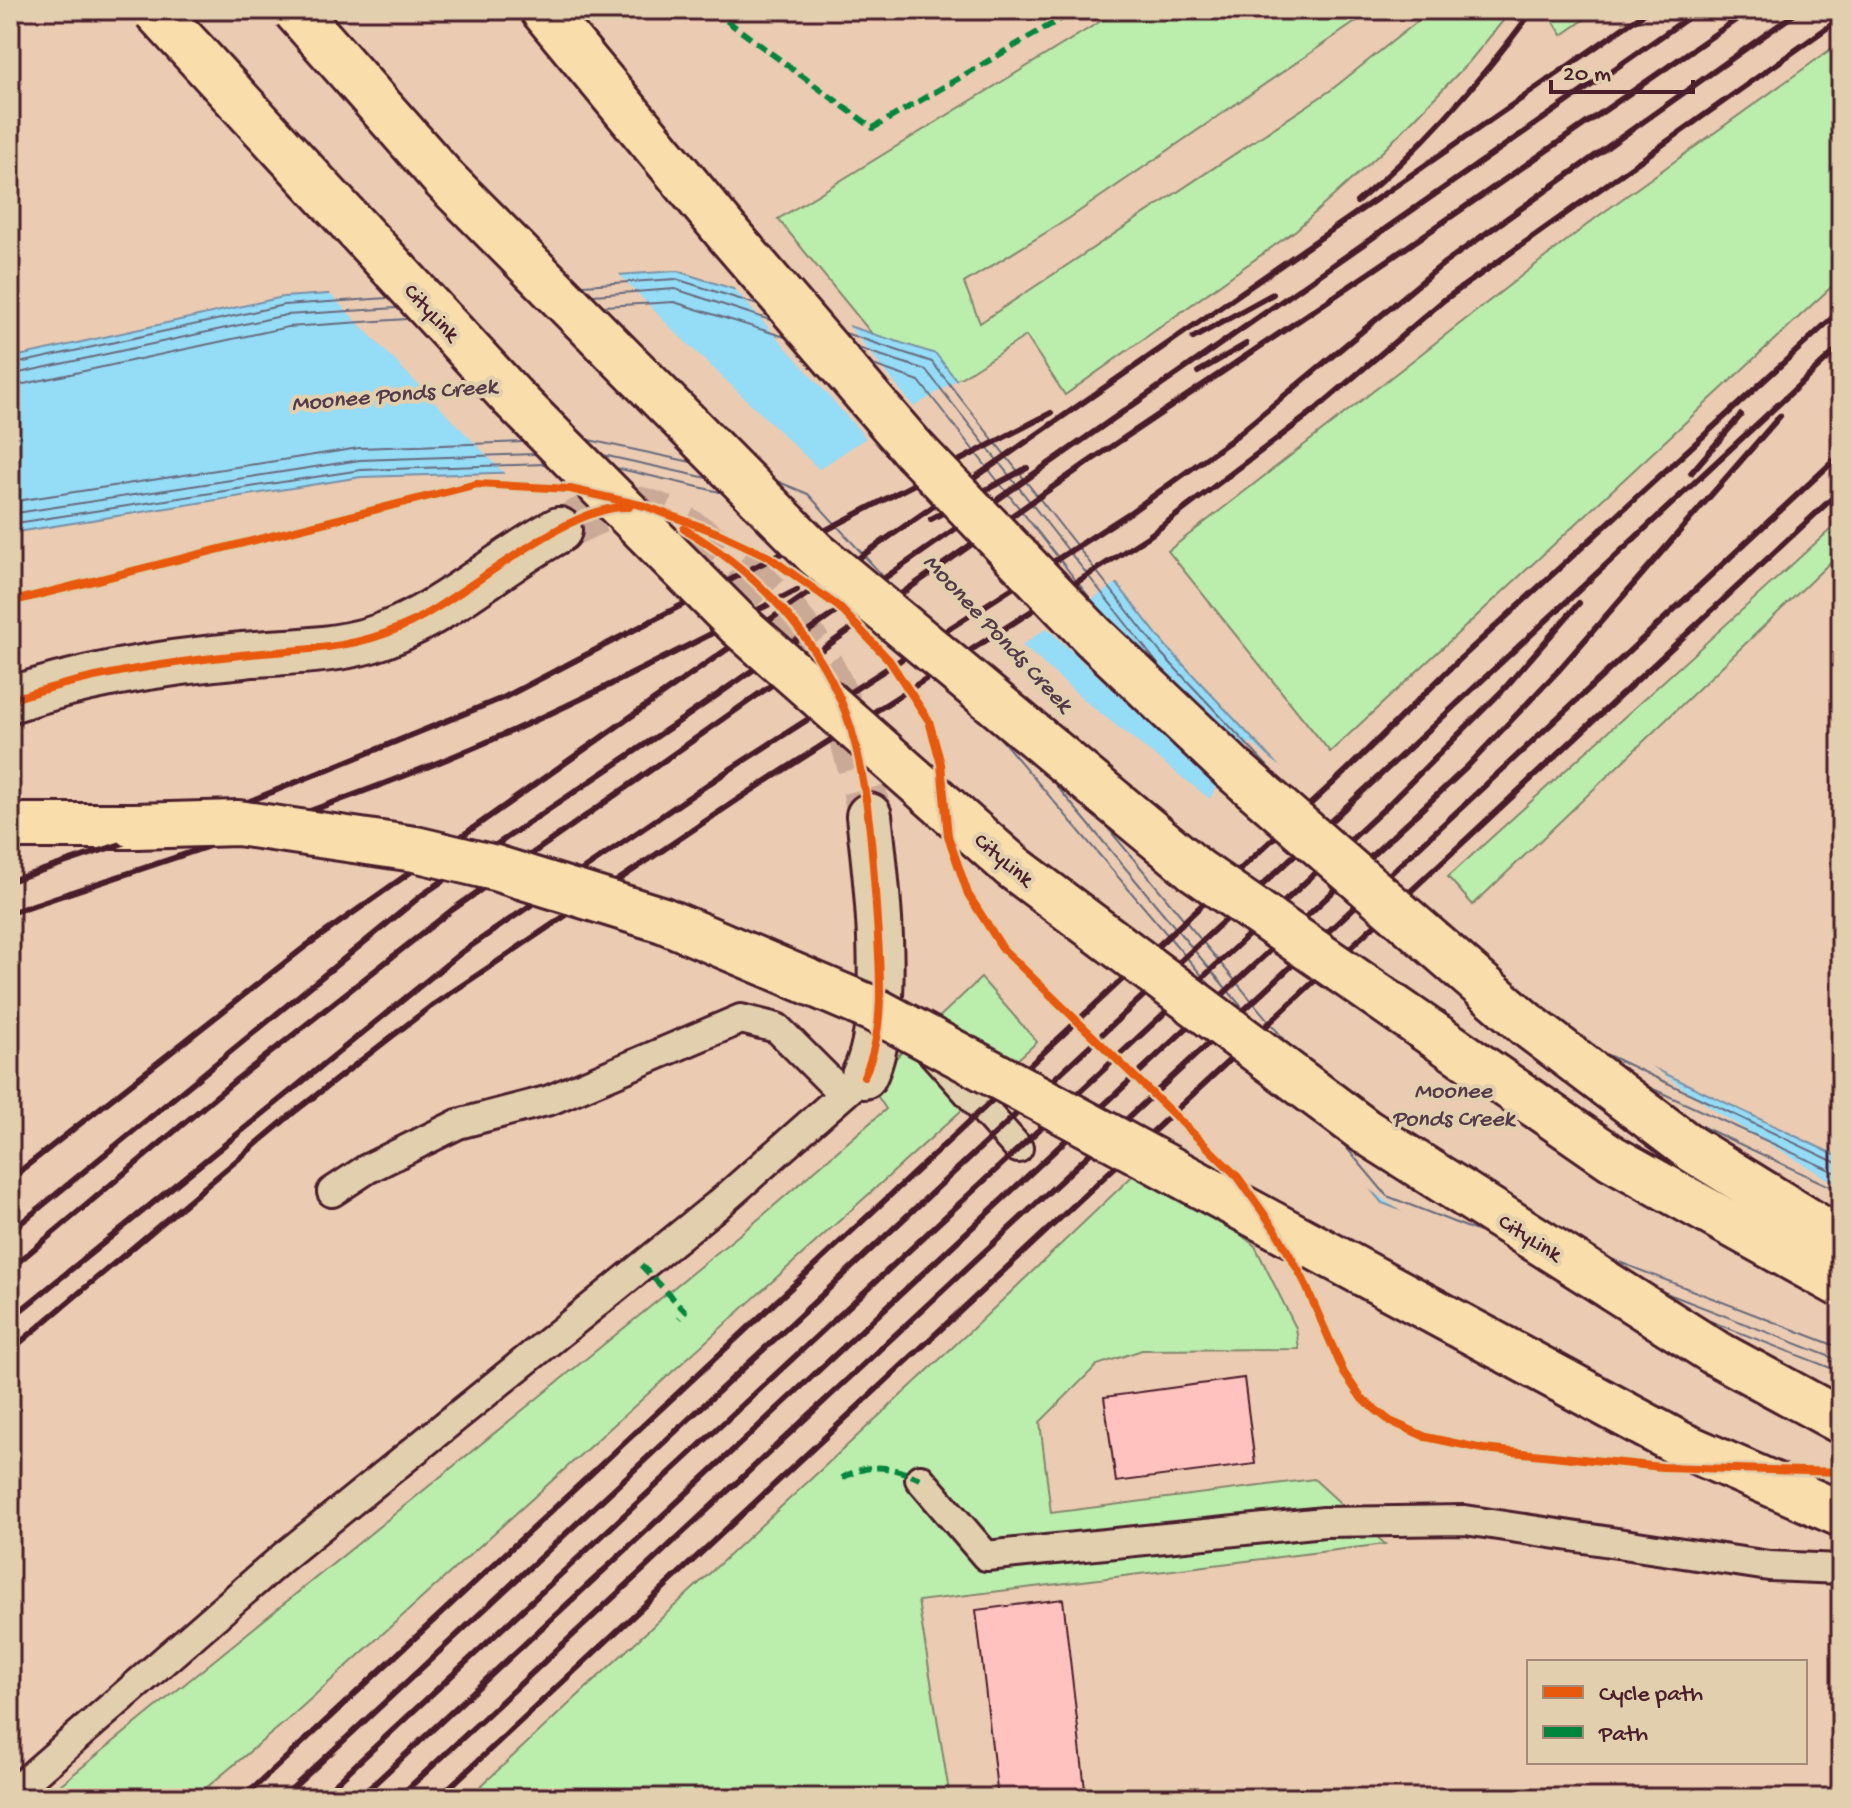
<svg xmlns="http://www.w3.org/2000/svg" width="1851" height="1808" viewBox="0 0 1851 1808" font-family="'Gochi Hand',sans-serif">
	<rect width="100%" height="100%" fill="#ebcbb2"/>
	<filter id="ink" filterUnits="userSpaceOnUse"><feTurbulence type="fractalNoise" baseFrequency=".0125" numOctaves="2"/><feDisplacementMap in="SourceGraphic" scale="16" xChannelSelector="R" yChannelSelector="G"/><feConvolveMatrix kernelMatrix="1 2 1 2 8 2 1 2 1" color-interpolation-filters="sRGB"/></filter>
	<g filter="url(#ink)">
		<g fill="#bbedad" stroke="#82866c" stroke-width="2">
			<path d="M1119,10H1373L1068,219L964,283L980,323L1331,90L1432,10H1512L1469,62L1383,151L1296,230L1065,395L1026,336L926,400L778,219Z"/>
			<path d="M1551,10H1598L1562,35L1549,14Z"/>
			<path d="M1841,42V278L1330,752L1168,551L1597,217Z"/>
			<path d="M1841,520V552L1473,905L1448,877Z"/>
			<path d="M981,978L1037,1042L284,1723L194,1798H44L761,1217L886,1109L869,1083Z"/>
			<path d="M1148,1161L1255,1246L1296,1328L1299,1349L1142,1350L1097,1365L1040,1422L1051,1513L1314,1479L1385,1544L918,1601L950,1798H468L968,1333Z"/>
		</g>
		<path fill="#95dcf7" stroke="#7790a5" stroke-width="2" d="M677,271L936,354L1166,646L1485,987L1841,1158V1380L1382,1203L1046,801L787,515L591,470L361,477L10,533V358L283,297Z"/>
		<path fill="#ebcbb2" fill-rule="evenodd" d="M616,271L672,329L819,469L866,438L730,284L845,321L914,407L960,378L1120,581L1076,610L1216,786L1250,742L1299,782L1488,983L1642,1059L1720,1114L1841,1187V1384L1409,1217L1360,1183L1043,804L785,519L591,474L508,477L326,290ZM1047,628L1216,786L1210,799L1090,705L1022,645Z"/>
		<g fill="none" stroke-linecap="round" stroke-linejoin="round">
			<g stroke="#686b7d" stroke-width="2">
				<path d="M583,285L676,279L758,305"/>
				<path d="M593,295L675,289L770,320"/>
				<path d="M604,306L674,302L785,337"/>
				<path d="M845,333L932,362L1160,652L1272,771"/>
				<path d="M858,348L926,370L1161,668"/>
				<path d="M10,365L284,305L388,298"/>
				<path d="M873,365L919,381L1090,598"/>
				<path d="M10,375L286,315L397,308"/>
				<path d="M10,387L288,327L407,319"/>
				<path d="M589,440L691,462"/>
				<path d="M603,455L707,478"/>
				<path d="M616,468L720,492"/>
				<path d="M779,482L808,494L890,584"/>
				<path d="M10,502L359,448L523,442"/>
				<path d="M10,514L360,460L535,454"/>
				<path d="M10,524L361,470L545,464"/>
				<path d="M1000,738L1210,985"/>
				<path d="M1055,784L1245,1011"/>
				<path d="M1107,827L1287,1043"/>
				<path d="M1608,1055L1841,1165"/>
				<path d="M1649,1087L1841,1175"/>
				<path d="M1699,1125L1827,1185L1841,1187"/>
				<path d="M1345,1146L1387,1196L1479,1232"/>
				<path d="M1614,1260L1841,1348"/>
				<path d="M1666,1293L1841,1361"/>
				<path d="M1710,1321L1841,1372"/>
			</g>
		</g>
		<g fill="#ffc2bf" stroke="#4a1f2b" stroke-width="2">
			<path d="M1244,1378L1255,1464L1116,1482L1104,1397Z"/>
			<path d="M1063,1599L1086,1798H998L976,1610Z"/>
		</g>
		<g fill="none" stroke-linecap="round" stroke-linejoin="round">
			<path stroke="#cba997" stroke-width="44" stroke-dasharray="44 22" stroke-linecap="butt" d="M559,530C578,522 601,507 622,507C652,506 681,526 705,542C807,611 850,697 869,816"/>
			<g stroke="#4a1f2b" stroke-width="34">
				<g id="lane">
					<path d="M929,1049L1018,1148"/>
					<path d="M332,1192L367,1169L458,1124L550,1100L741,1019L777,1028L843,1094"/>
					<path d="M920,1479L986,1556L1324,1522L1465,1520L1769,1566L1841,1569"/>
					<path d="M10,1795L282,1558L720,1203L864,1076"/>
				</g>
			</g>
			<g stroke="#4a1f2b" stroke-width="50">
				<g id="street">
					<path d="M10,700C84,675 166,662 243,655C286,651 328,652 370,640C440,619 495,564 559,530"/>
					<path d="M864,1076C893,1018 877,882 869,816"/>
				</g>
			</g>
			<g stroke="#4a1f2b" stroke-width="50">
				<g id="highway">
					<path d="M543,10L729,235L914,450"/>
					<path d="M10,826H135"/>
				</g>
			</g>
			<use href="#lane" stroke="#e2cfad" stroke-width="28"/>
			<use href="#street" stroke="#e2cfad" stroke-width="44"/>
			<use href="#highway" stroke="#f9deab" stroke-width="44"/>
			<g stroke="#4a1f2b" stroke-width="6">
				<path d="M1357,202C1423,147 1482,79 1533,10"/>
				<path d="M1193,338L1273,294"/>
				<path d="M1198,372L1246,344"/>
				<path d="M1691,473L1741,415"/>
				<path d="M931,519L1027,468"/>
				<path d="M10,881L250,801L505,697L1051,413"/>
				<path d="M10,913C151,865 294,820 432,765C557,715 677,651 797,590"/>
				<path d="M10,1179L306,946L677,684L1649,10"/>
				<path d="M10,1232L422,895L687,716L1699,10"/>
				<path d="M10,1269L237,1079L452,910L1087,463L1384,263L1750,10"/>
				<path d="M10,1319L462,952L726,772L1131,512L1230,441L1443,264L1800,10"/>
				<path d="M10,1351L293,1113L430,1007L743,796L1149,536L1315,410L1444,300L1841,18"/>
				<path d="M243,1798L1347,770L1460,659L1841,310"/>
				<path d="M282,1798L1841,346"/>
				<path d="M320,1798L1384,809L1504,689L1579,603"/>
				<path d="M359,1798L1466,768L1558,671L1780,416"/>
				<path d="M398,1798L1841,454"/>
				<path d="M438,1798L1841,490"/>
			</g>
			<g stroke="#4a1f2b" stroke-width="50" stroke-linecap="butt">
				<g id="highway-bridge">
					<path d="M155,10L512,397L739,625L1013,867L1365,1131L1714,1352L1841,1421"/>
					<path d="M295,10L445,180L815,553L1196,870L1612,1158L1841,1285"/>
					<path d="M914,450L1093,636L1233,769L1525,1023L1690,1148L1841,1241"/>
					<path d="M135,826L238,823L415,849L495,868L663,920L875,1010L1682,1445L1841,1514"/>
				</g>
			</g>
			<use href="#highway-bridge" stroke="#f9deab" stroke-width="44"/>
			<g stroke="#00873e" stroke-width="6" stroke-dasharray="12 6" stroke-linecap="butt">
				<path d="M712,10L873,128L1076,10"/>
				<path d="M641,1265L685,1311L679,1318"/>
				<path d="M842,1478C870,1462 891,1466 920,1479"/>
			</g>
			<g stroke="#e2cfad" stroke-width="13">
				<g id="cycleway">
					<path d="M684,529C765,576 834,654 856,747C870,804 873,863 877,921C880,970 886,1032 864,1076"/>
					<path d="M10,602L477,484L570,489L645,506L718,533L769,557L839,607L889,660L929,721L941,764L948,836L968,894L1003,949L1238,1177L1276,1231L1303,1279L1344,1373L1362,1399L1390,1421L1426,1437L1483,1449L1662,1467L1841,1472"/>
					<path d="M10,700C84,675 164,663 241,655C297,649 349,651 401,627C462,601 566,503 629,507"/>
				</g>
			</g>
			<use href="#cycleway" stroke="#e8590c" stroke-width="8"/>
		</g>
	</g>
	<g text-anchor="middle" stroke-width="8" stroke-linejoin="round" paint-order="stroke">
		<g font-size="22" fill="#4a1f2b" stroke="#e2cfad">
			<text transform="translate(433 311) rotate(47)" y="8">CityLink</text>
			<text transform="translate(1005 858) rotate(40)" y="8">CityLink</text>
			<text transform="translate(1531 1236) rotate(32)" y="8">CityLink</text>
		</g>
		<g font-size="24" font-style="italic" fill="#553b4a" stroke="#e2cfad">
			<text transform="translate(394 393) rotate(-5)" y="8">Moonee Ponds Creek</text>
			<text transform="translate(999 632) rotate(47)" y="8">Moonee Ponds Creek</text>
			<text x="1453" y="1097">Moonee<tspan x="1453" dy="28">Ponds Creek</tspan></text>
		</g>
	</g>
	<rect width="1851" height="1808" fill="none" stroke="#e2cfad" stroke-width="40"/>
	<rect x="20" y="20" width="1811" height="1768" fill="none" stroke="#4a1f2b" stroke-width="3" filter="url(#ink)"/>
	<rect x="1527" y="1660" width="280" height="104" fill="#e2cfad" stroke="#a58979" stroke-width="2"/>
	<rect x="1543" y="1686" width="40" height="12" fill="#e8590c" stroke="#a58979" stroke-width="2"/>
	<text x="1599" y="1700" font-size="24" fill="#4a1f2b">Cycle path</text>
	<rect x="1543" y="1726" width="40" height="12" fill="#00873e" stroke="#a58979" stroke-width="2"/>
	<text x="1599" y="1740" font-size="24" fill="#4a1f2b">Path</text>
	<path d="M1551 80v12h142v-12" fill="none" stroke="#4a1f2b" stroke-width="4"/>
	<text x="1563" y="80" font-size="24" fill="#4a1f2b" stroke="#e2cfad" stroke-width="6" paint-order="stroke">20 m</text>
</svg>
